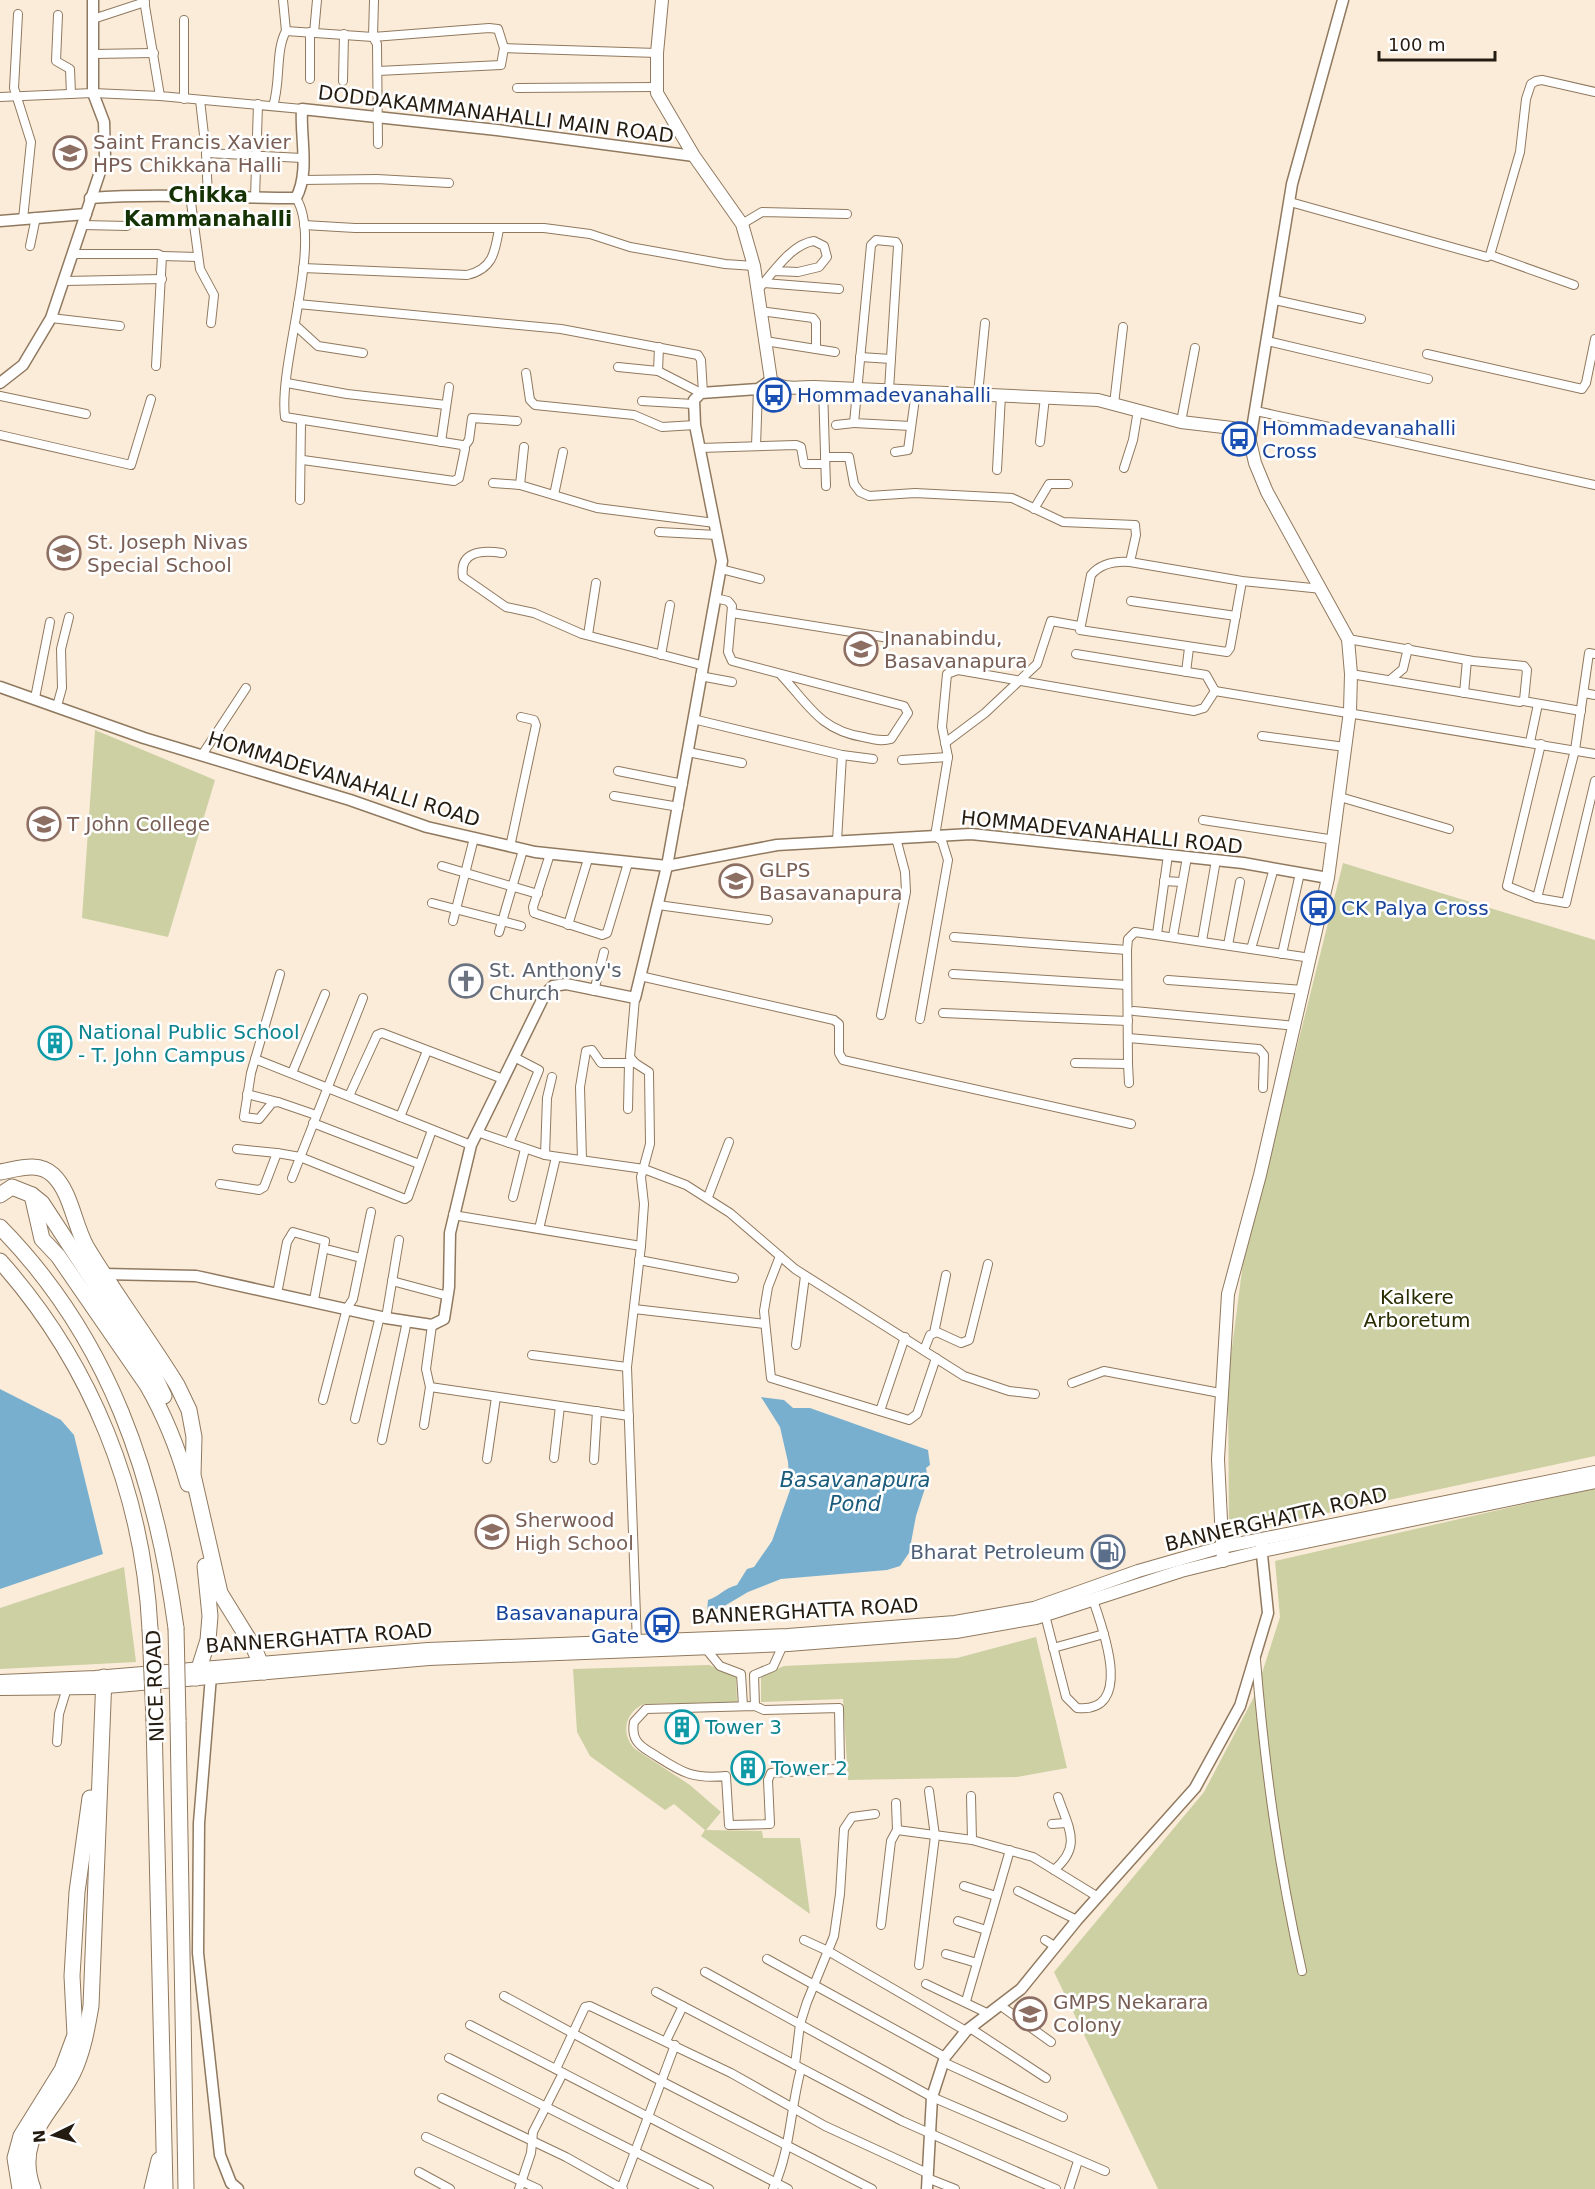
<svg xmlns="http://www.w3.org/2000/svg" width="1595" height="2189" viewBox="0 0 1595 2189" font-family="'DejaVu Sans',sans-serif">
	<rect width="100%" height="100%" fill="#fbecda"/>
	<g fill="#ccd0a3">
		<path d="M95,730L215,780L168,937L82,918Z"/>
		<path d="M1343,863L1595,940V1456L1229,1534L1228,1378L1243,1263Z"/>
		<path d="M1595,1488V2189H1158L1054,1972L1204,1792L1255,1695L1280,1617L1275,1561Z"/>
		<path d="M124,1567L136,1662L0,1669V1608Z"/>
		<path d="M1036,1637L1067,1768L1017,1777L848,1780L843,1699L761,1702V1676L784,1666L957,1658Z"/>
		<path d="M709,1665L736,1676L737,1702L644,1704C625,1712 620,1734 635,1749L690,1785L721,1812L706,1830L762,1831L763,1838H800L810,1914L701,1836L705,1830L674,1804L665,1810L590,1756L577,1732L573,1669Z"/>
	</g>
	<g fill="#79afce">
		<path d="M0,1389L61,1420L74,1435L103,1554L0,1589Z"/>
		<path d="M761,1397L784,1400L793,1408H810L928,1450L930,1465L926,1468L928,1479L916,1516L909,1553L900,1566L887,1570L781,1579L748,1592L721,1608L707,1611L708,1600C719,1597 724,1588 737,1585L747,1569L754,1567L772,1541L790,1490L788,1462L780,1427Z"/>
	</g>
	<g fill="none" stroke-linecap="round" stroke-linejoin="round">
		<g stroke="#90795e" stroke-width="10">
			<g id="minor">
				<path d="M144,0L160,96L302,109"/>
				<path d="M283,0L286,31"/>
				<path d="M374,0L373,37L489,28L498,29L504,48L501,65L378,71"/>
				<path d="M18,14L14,88L31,142L23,219"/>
				<path d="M58,15L56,61L70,69L71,94"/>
				<path d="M93,19L145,2"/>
				<path d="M184,20V99"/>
				<path d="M310,32V79"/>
				<path d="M314,33L317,0"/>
				<path d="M504,48L657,53"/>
				<path d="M93,54L154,53"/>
				<path d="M343,81L344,34"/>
				<path d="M517,88L656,87"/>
				<path d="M0,97L93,93L160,96"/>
				<path d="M200,100L204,135"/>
				<path d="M273,106C281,82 275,51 286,31L373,37L377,44L378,144"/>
				<path d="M302,180L377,179L449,183"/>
				<path d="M190,195L200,269L214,295L211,323"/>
				<path d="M208,198L206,153L302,158"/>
				<path d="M255,198L258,104"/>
				<path d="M296,198C324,241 278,363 285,417L462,445L465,449L459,478L454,481L303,460"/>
				<path d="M1290,202L1487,257L1490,255L1520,152L1526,99L1531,84L1536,81L1542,80L1595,92"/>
				<path d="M742,224L762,212L847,214"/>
				<path d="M83,225L127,226"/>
				<path d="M304,225L355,228H544L590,234L630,247L725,264L754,266"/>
				<path d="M30,246L36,217"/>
				<path d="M75,254H158L162,256L156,366"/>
				<path d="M1490,255L1574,285"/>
				<path d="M162,256L198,257"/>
				<path d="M303,268L467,275C493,269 495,252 499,229"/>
				<path d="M65,281L162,279"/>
				<path d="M764,283L839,289"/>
				<path d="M757,291C772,274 791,244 814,241L824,246L827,257L819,267L798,272L775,271"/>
				<path d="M1275,300L1361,319"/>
				<path d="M298,304L561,329L698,355L701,360L703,393"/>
				<path d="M760,311L813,318L816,322V349"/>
				<path d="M51,318L120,326"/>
				<path d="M295,325L318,346L363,353"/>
				<path d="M765,341L835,352"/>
				<path d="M1267,341L1428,379"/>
				<path d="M1427,354L1582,389L1586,383L1595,339"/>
				<path d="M860,357L891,359"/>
				<path d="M618,367L658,371L701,393"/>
				<path d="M658,371L659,347"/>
				<path d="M526,373L530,400L535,405L634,415L662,427L695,425"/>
				<path d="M287,383L347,394L446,405"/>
				<path d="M823,387L826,486"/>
				<path d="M889,390L898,246L896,242L876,240L871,245L854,423L911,426"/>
				<path d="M978,394L985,323"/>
				<path d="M0,396L86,414"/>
				<path d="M642,401L693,404"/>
				<path d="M1114,404L1123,327"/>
				<path d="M1256,411L1595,485"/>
				<path d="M1181,422L1195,348"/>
				<path d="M836,425L854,423"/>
				<path d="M0,435L131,465L151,399"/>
				<path d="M441,442L449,387"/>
				<path d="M1040,442L1045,397"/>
				<path d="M756,446L758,389"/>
				<path d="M464,447L469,440L472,418L517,421"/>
				<path d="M700,448L796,445L801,447L804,464H825"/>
				<path d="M895,452L908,450L916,391"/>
				<path d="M825,457H849L854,484L860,492L869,496L915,493L1012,498L1063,522L1135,525L1136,535L1130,562"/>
				<path d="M1124,468L1133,440L1138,410"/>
				<path d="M997,470L1001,395"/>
				<path d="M493,483L520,485L597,508L715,523"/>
				<path d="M520,485L524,447"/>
				<path d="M554,495L563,452"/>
				<path d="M300,500L301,421"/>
				<path d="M1034,509L1049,484H1068"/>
				<path d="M659,532L717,535"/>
				<path d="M502,553C482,550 459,551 463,577L506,607L534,613L582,634L701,665"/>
				<path d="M721,569L760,579"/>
				<path d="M1242,581L1230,648L1227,652L1080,630L1091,575C1101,563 1116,561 1130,562L1242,581L1322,589"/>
				<path d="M715,598L728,601L732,606L728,652L732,661L904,706L908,713L891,739C881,742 872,739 863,737C820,730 809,705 781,675"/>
				<path d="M1131,601L1236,616"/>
				<path d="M732,613L889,638"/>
				<path d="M588,635L596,583"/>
				<path d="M1348,639L1473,661L1524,666L1527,670L1524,700L1520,702L1351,674"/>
				<path d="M1076,654L1206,675L1215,691"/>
				<path d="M661,655L670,605"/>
				<path d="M1186,672L1189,648"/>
				<path d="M700,676L732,682"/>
				<path d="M1390,680L1403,669L1408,648"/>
				<path d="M1215,691L1595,754"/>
				<path d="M1464,693L1467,660"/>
				<path d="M1584,693L1595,695"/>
				<path d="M35,698L50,622"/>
				<path d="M1523,701L1581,711"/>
				<path d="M57,706L62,688L61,649L69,617"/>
				<path d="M693,719L842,755L837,841"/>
				<path d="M1262,736L1345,747"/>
				<path d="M1530,742L1538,704"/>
				<path d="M945,743L985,713L1037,664L1051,621L1079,626"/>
				<path d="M1541,744L1507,886L1537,898L1566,903L1595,781"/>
				<path d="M688,752L742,763"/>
				<path d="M202,755L246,688"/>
				<path d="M842,755L873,759"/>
				<path d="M902,760L948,757"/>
				<path d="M618,771L683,784"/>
				<path d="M614,796L679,807"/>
				<path d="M1340,797L1449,829"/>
				<path d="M1203,820L1335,840"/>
				<path d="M510,847L536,725L534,720L521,717"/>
				<path d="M550,854L533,907L534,913L602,935L607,933L628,863"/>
				<path d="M442,866L538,894"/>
				<path d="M1164,881L1182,882"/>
				<path d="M1537,898L1575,750L1589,653L1595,654"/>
				<path d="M432,903L521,926"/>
				<path d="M658,905L768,920"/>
				<path d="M453,921L474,838"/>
				<path d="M568,925L588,859"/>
				<path d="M499,932L523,850"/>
				<path d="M1157,934L1168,855"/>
				<path d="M1173,936L1187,857"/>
				<path d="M954,937L1127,950"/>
				<path d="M1202,941L1216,860"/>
				<path d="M1228,945L1240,882"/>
				<path d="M1251,949L1274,868"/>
				<path d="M1282,954L1300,873"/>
				<path d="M280,974L251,1073L244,1117L259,1119L272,1103L278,1102L316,1115"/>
				<path d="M953,974L1127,985"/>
				<path d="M640,976L834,1020L839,1024V1053L843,1060L1131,1124"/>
				<path d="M1168,980L1303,990"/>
				<path d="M594,991L604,952"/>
				<path d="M635,998L630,1057L635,1063L649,1072L650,1144L641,1177L644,1204L641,1246"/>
				<path d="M1134,1011L1296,1026"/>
				<path d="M943,1013L1128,1021"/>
				<path d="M881,1015L906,892L905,872L896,838"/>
				<path d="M920,1019L948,860L942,841L935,836L948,757L942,727L947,674L958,670L1194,711L1204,708L1215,691"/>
				<path d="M1128,1038L1259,1049L1264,1055L1263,1088"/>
				<path d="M255,1059L471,1145"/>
				<path d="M1075,1063L1128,1064L1127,950L1128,939L1135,932L1311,958"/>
				<path d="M1128,1064L1129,1083"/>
				<path d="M292,1073L325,994"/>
				<path d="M247,1094L278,1102"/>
				<path d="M349,1096L377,1035L382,1033L503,1079"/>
				<path d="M628,1109L629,1063"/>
				<path d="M400,1117L427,1051"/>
				<path d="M313,1123L419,1164"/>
				<path d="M477,1132L545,1155L644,1169L686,1185L730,1213L795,1269L964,1376L1009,1391L1035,1394"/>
				<path d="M509,1143L539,1070L514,1057"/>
				<path d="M237,1149L277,1153"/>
				<path d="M545,1155L547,1098L552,1077"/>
				<path d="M582,1160L580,1087L586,1051L592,1050L601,1063H635"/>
				<path d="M292,1178L363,998"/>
				<path d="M220,1184L259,1190L264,1187L277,1153L300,1157L405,1199L408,1197L432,1130"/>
				<path d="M513,1197L525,1149"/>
				<path d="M708,1197L729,1142"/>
				<path d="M453,1215L641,1246L627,1367L637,1644"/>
				<path d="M539,1229L556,1157"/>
				<path d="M330,1250L361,1258"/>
				<path d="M780,1256L768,1287L764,1311L771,1378L909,1420L917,1414L936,1358"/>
				<path d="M639,1260L734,1278"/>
				<path d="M392,1281L448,1296"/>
				<path d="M277,1294L287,1242L293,1232L325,1241L314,1300"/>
				<path d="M634,1309L765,1324"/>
				<path d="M386,1318L399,1240"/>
				<path d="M934,1333L946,1275"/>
				<path d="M796,1345L805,1276"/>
				<path d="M924,1350L930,1335L937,1332L961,1343L969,1340L988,1264"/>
				<path d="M532,1355L627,1367"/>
				<path d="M1072,1383L1104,1371L1220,1393"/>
				<path d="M430,1387L629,1416"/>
				<path d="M323,1400L347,1308L353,1299L371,1212"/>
				<path d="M880,1411L905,1337"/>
				<path d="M355,1419L380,1316"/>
				<path d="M424,1425L430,1387L426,1369L432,1325"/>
				<path d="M382,1440L407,1321"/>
				<path d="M554,1458L560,1406"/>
				<path d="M487,1459L496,1397"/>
				<path d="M594,1460L597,1411"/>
				<path d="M1045,1615L1066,1697L1077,1708C1135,1714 1103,1629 1093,1600"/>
				<path d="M1053,1648L1104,1634"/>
				<path d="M706,1649L720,1666L741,1674L743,1706"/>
				<path d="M1256,1660C1265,1769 1278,1864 1302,1971"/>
				<path d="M755,1706L764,1710L839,1708L840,1765L836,1769L771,1773L768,1780L770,1824L729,1825L726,1776C689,1780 679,1770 650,1752C638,1745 631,1738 634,1722L646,1709Z"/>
				<path d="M755,1706L754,1675L773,1667L783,1645"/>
				<path d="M57,1742L59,1714L67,1688"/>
				<path d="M971,1796L972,1840"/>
				<path d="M896,1803L897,1830"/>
				<path d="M1052,1824L1066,1823"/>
				<path d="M1054,1870C1083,1846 1068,1827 1058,1797"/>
				<path d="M964,1886L996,1896"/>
				<path d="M1018,1891L1077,1920"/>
				<path d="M958,1921L986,1930"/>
				<path d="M881,1925L891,1841L897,1830L972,1840L1033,1857L1098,1897"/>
				<path d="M804,1940L828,1951L966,2031"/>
				<path d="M1045,1940L1056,1947"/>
				<path d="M946,1954L977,1963"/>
				<path d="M767,1959L945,2057"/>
				<path d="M919,1965L935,1836L929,1791"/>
				<path d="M705,1972L932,2097L1105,2171"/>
				<path d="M926,1984L989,2014"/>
				<path d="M656,1992L902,2121L1056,2189"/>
				<path d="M504,1996L661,2081L872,2189"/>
				<path d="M966,2001L1010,1850"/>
				<path d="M1001,2006L1051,2042"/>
				<path d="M470,2025L788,2189"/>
				<path d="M970,2028L1046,2078"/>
				<path d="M666,2041L683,2006"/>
				<path d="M449,2058L709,2189"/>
				<path d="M943,2062L1063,2117"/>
				<path d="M795,2065L800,2024L807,2002L834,1936L840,1894L844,1829L852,1817L875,1814"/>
				<path d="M556,2069L585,2007L590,2006L731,2073L825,2126L927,2173"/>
				<path d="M442,2098L566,2157L623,2189"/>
				<path d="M426,2137L538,2189"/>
				<path d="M419,2172L450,2189"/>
				<path d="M927,2178L955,2189"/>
				<path d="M519,2189L531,2153L533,2132L563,2073"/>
				<path d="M621,2189L675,2045"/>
				<path d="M773,2189C791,2150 790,2109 801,2069"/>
				<path d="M1069,2189L1078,2161"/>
			</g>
		</g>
		<g stroke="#90795e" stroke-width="13">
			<g id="tertiary">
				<path d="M90,198C159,193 227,198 296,198C310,172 300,137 302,109L497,130L694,156"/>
				<path d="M0,221L86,214"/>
				<path d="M0,383L23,365L51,318L105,157L104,122L93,93V0"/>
				<path d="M1250,441L1292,184L1343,0"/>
				<path d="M0,687L144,738L350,800L427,827L535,852L667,866L777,845L971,834L1243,863L1328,878"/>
				<path d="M104,1274L196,1276L386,1318L432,1325L444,1319L449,1287L450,1233L471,1145L545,994L553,986L566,984L635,998L667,866L722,561L695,425L694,400L701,393L758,389L771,380"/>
				<path d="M211,1676L199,1823L198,1953L220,2155L231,2183L238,2189"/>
				<path d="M927,2189L932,2097L945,2057L966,2031L1021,1989L1077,1920L1195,1788L1240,1706L1268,1613L1261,1545"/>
			</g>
		</g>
		<g stroke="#90795e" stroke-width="14">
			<path id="secondary" d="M662,0L657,53V93L694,156L742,224L754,266L771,380C782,391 799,387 814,387L1098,400L1181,422L1232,428L1250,441L1255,463L1267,492L1348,639L1351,674L1350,711L1328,878L1260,1175L1228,1294L1218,1459L1223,1561"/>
		</g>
		<g stroke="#90795e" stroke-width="14">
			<g id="primary">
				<path d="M0,1681L95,1677L428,1649L788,1635L955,1622L1034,1608L1138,1571L1222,1547L1595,1472"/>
				<path d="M0,1689L95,1688L429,1659L788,1645L956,1632L1036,1618L1181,1571L1262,1551L1595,1482"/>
			</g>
		</g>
		<g stroke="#90795e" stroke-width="17">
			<g id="motorway">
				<path d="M0,1172C18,1169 38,1161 53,1175C71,1192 74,1224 86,1246C114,1293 148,1338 177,1385L189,1410L194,1437L193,1475L220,1593L254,1648L264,1672"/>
				<path d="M0,1195L12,1187L32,1195L42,1203L152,1371L164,1396"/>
				<path d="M32,1195L42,1239L58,1256L147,1385C165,1416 178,1449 188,1484"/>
				<path d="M0,1227C110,1339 155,1476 176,1628"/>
				<path d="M0,1261C91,1363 143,1492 150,1629"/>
				<path d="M196,1678L208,1640L210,1616L205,1566"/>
				<path d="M178,1720L186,2189"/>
				<path d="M154,1721L165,2189"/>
				<path d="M20,2189L15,2158L21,2136L62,2070L75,2035L72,1976L77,1892L90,1798"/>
				<path d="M33,2189C14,2137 52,2115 73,2073C83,2052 87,2029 91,2006L104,1677"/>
				<path d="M152,2189L159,2160"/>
			</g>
		</g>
		<use href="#minor" stroke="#fff" stroke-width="8"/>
		<use href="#tertiary" stroke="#fff" stroke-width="10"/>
		<use href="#secondary" stroke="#fff" stroke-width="12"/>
		<use href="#primary" stroke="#fff" stroke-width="12"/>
		<use href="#motorway" stroke="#fff" stroke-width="15"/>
		<g stroke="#90795e" stroke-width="17" stroke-linecap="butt">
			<g id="motorway-bridge">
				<path d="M176,1628L178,1720"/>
				<path d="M150,1629L154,1721"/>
			</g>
		</g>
		<use href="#motorway-bridge" stroke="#fff" stroke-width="15"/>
	</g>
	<defs>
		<g id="school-ring" transform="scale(1.725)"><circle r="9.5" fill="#fff" stroke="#8d6e63" stroke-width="1.5"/><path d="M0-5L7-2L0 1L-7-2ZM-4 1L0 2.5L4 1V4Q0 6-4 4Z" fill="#8d6e63"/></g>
		<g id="bus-ring" transform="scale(1.725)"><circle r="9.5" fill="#fff" stroke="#1a4fb4" stroke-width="1.5"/><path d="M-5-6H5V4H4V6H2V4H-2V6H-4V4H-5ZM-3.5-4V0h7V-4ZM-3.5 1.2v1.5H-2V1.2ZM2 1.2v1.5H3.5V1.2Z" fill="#1a4fb4"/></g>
		<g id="university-ring" transform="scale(1.725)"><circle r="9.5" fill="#fff" stroke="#8d6e63" stroke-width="1.5"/><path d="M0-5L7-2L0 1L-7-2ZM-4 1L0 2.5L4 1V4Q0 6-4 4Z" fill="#8d6e63"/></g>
		<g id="church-ring" transform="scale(1.725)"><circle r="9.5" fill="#fff" stroke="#6b7280" stroke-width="1.5"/><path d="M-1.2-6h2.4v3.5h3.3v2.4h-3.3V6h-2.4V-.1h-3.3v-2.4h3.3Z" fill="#6b7280"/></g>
		<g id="building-ring" transform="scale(1.725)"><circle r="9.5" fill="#fff" stroke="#0f9aa8" stroke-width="1.5"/><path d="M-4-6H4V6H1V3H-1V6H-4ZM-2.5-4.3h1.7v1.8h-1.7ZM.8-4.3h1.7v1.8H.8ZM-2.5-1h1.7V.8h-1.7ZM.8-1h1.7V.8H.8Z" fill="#0f9aa8"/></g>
		<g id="fuel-ring" transform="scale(1.725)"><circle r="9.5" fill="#fff" stroke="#5c6f8a" stroke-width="1.5"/><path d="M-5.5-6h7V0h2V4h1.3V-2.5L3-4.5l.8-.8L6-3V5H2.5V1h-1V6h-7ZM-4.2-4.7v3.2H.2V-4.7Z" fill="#5c6f8a"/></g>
	</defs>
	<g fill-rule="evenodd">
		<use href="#school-ring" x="70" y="153"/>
		<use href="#bus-ring" x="774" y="395"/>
		<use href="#bus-ring" x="1239" y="439"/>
		<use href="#school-ring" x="64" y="553"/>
		<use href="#school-ring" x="861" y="649"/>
		<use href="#university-ring" x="44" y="824"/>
		<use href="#school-ring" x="736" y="881"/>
		<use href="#bus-ring" x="1318" y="908"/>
		<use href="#church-ring" x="466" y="981"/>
		<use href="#building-ring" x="55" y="1043"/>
		<use href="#school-ring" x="492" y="1532"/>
		<use href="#fuel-ring" x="1108" y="1552"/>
		<use href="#bus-ring" x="662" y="1625"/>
		<use href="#building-ring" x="682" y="1727"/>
		<use href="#building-ring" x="748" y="1768"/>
		<use href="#school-ring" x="1030" y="2014"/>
	</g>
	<g text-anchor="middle" stroke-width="5" stroke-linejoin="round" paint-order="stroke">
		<g font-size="20" fill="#251c11" stroke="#fff">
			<text transform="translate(496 114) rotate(7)" y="7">DODDAKAMMANAHALLI MAIN ROAD</text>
			<text transform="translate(344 779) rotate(17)" y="7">HOMMADEVANAHALLI ROAD</text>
			<text transform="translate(1102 832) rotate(6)" y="7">HOMMADEVANAHALLI ROAD</text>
			<text transform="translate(1276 1519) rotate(-13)" y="7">BANNERGHATTA ROAD</text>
			<text transform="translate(805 1611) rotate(-3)" y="7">BANNERGHATTA ROAD</text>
			<text transform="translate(319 1638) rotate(-4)" y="7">BANNERGHATTA ROAD</text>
			<text transform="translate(155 1686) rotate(-92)" y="7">NICE ROAD</text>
		</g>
		<g font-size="20" fill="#785e54" stroke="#fff" text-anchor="start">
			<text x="93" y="149">Saint Francis Xavier<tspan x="93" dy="23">HPS Chikkana Halli</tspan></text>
			<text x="87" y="549">St. Joseph Nivas<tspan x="87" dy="23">Special School</tspan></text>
			<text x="884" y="645">Jnanabindu,<tspan x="884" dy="23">Basavanapura</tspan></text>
			<text x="67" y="831">T John College</text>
			<text x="759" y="877">GLPS<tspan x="759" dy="23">Basavanapura</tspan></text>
			<text x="515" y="1527">Sherwood<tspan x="515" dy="23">High School</tspan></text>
			<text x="1053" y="2009">GMPS Nekarara<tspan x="1053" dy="23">Colony</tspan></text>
		</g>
		<g font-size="20" fill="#164399" stroke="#fff" text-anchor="start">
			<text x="797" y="402">Hommadevanahalli</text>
			<text x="1262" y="435">Hommadevanahalli<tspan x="1262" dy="23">Cross</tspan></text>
			<text x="1341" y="915">CK Palya Cross</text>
			<text x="639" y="1620" text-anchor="end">Basavanapura<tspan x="639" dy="23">Gate</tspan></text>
		</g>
		<g font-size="20" fill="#5b616d" stroke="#fff" text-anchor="start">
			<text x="489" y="977">St. Anthony's<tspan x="489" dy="23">Church</tspan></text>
		</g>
		<g font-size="20" fill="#0d838f" stroke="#fff" text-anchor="start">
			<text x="78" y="1039">National Public School<tspan x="78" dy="23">- T. John Campus</tspan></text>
			<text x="705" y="1734">Tower 3</text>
			<text x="771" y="1775">Tower 2</text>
		</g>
		<g font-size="20" fill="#2a2c01" stroke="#fff">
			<text x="1417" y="1304">Kalkere<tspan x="1417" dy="23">Arboretum</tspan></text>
		</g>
		<g font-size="20" fill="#4e5e75" stroke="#fff" text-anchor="end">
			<text x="1085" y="1559">Bharat Petroleum</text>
		</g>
		<g font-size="21" font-weight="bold" fill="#143204" stroke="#fff">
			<text x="208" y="202">Chikka<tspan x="208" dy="24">Kammanahalli</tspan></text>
		</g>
		<g font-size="21" font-style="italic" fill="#1a5b7b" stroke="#fff">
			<text x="855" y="1487">Basavanapura<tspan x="855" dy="24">Pond</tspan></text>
		</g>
	</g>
	<g transform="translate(54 2135) rotate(265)" stroke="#ffffff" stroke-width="4.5" paint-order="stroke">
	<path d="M0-4.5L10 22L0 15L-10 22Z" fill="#251c11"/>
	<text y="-9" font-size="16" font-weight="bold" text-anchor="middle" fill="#251c11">N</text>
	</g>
	<path d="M1379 51v9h116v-9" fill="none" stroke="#251c11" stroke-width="3"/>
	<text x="1388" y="51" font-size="18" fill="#251c11" stroke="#ffffff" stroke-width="4.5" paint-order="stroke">100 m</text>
</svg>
